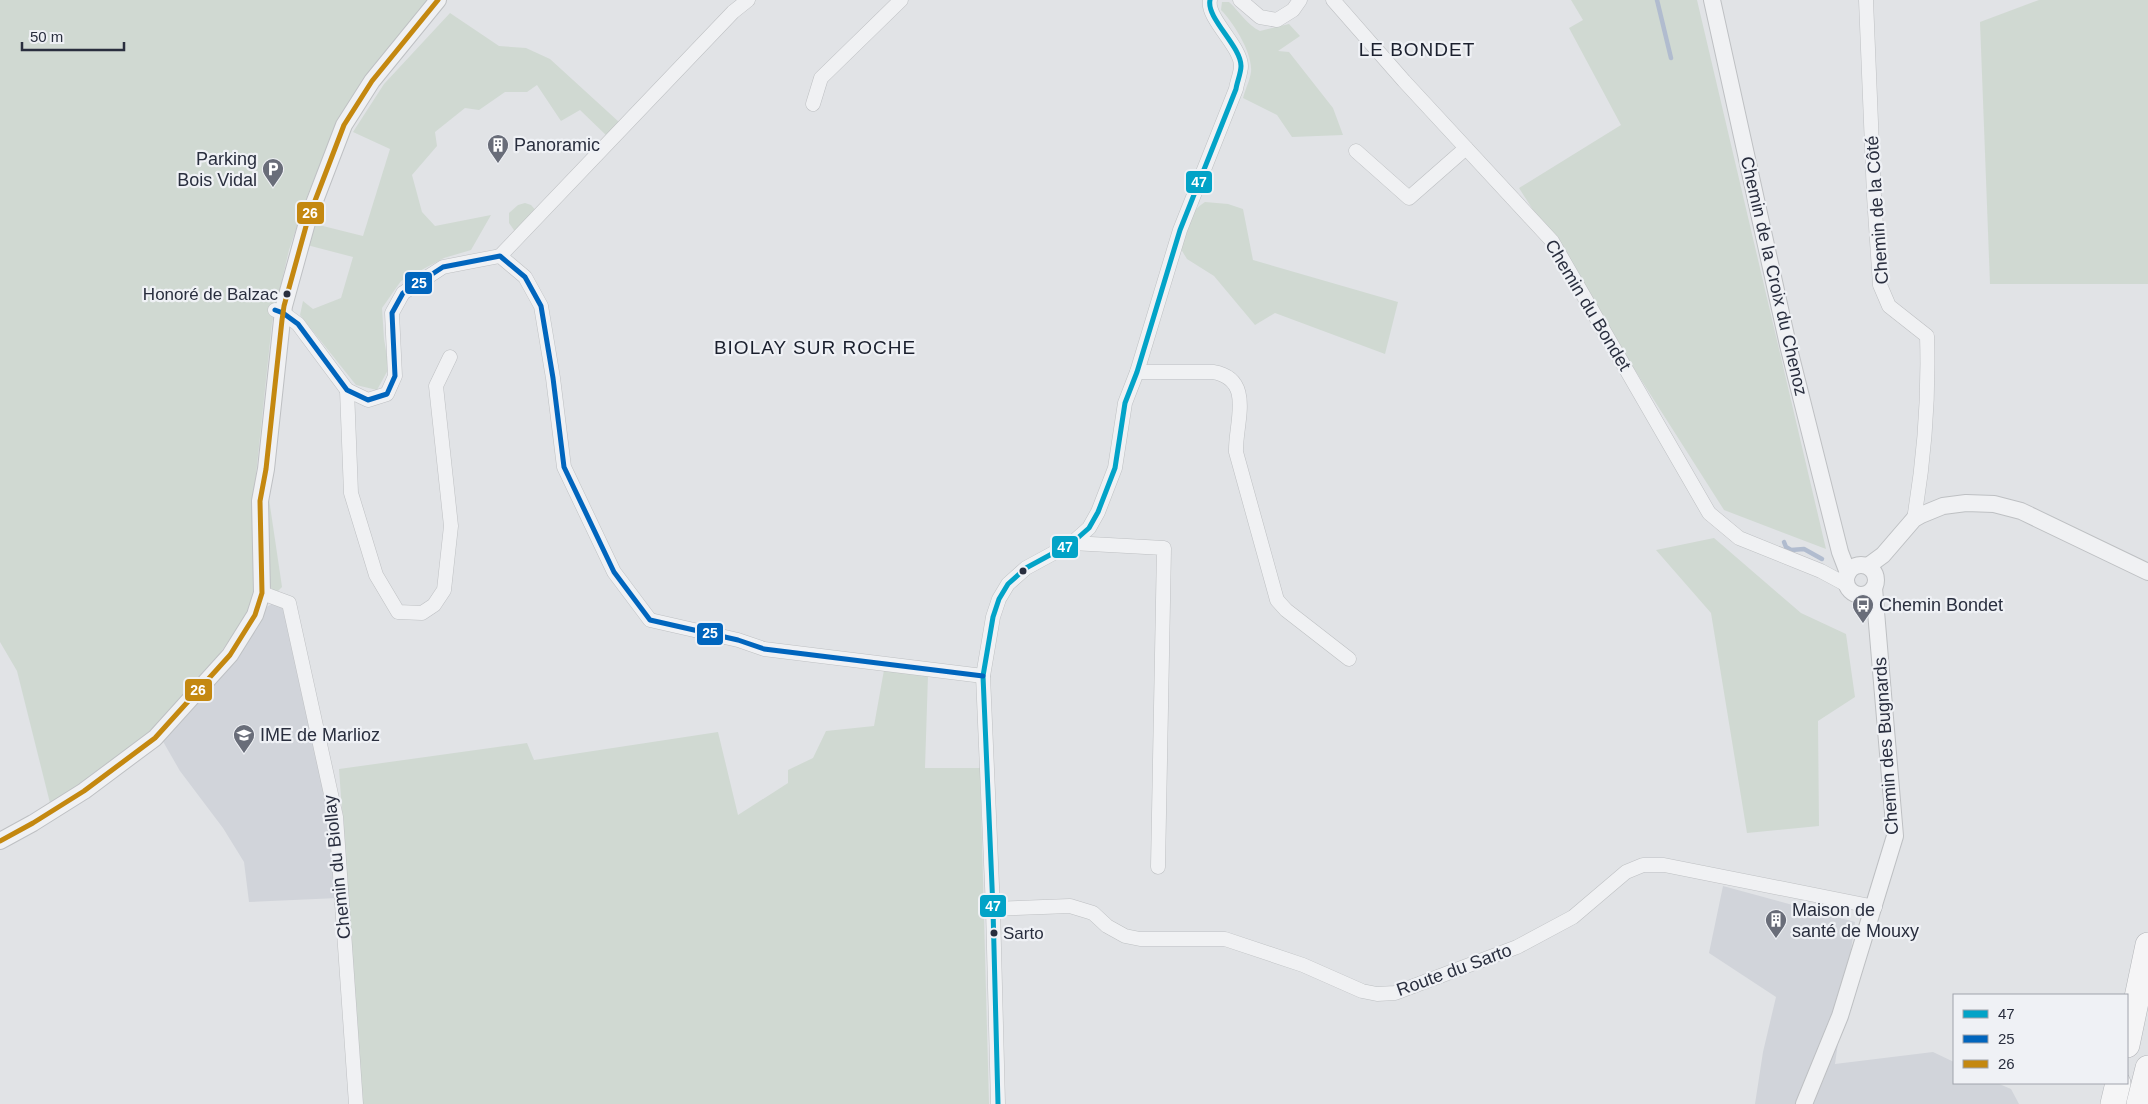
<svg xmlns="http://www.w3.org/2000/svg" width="2148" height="1104" viewBox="0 0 2148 1104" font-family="Arial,sans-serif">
	<rect width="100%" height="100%" fill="#e1e3e6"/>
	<g fill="#d1d4da">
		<path d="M273,603L287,611L333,830L338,898L249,902L244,862L223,828L180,771L161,738L265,608Z"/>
		<path d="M1723,886L1855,922L1835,1064L1933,1052L1954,1062V1083H1997L2011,1089L2019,1104H1755L1763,1052L1776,997L1709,953Z"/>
	</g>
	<g fill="#d0d9d2">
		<path d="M0,0H430L338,120L308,194L289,250L272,323L253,503L256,575L252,608L189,697L153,735L51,807L17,671L0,642Z"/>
		<path d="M1571,0H1697L1826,549L1724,510L1519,188L1621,125L1569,28L1583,20Z"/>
		<path d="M2039,0H2148V284H1990L1980,22Z"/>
		<path d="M1222,2H1229C1240,12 1247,25 1260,31L1289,24L1300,36L1278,51L1289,52L1333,108L1343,135L1292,137L1277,115L1243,98C1245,90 1250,80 1251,72C1253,53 1233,22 1221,10Z"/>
		<path d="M450,13L499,46L526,48L550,59L619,122L608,137L580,110L561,121L537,85L527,92H505L479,110L465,108L435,132L437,146L412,175L422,212L435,226L491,215L471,250L444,258L401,281L382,308L384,339L389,368L377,390L356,385L300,315L303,301L313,309L341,298L353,257L307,245L315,224L363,236L390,149L353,132L384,84Z"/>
		<path d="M1205,202L1228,204L1243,209L1253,260L1398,302L1385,354L1275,313L1255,325L1214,276L1187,259L1179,246C1185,228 1189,212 1205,202Z"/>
		<path d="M525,203L531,205L538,213L516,233L509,223V213L518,205Z"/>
		<path d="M266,498L269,499L282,587L278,591L273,590L269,585Z"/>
		<path d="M1714,538L1801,613L1846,634L1855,697L1818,721L1819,826L1747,833L1711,613L1656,550Z"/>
		<path d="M884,670L928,675L925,768H980L989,1104H363L339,769L527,743L534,760L718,732L738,815L788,783V770L813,758L826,731L874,726Z"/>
	</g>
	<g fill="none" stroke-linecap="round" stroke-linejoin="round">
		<g stroke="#b1bccf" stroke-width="4.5">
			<path d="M1657,0L1671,58"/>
			<path d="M1784,542L1786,547L1791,550L1804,549L1822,559"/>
		</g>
		<g stroke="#bec0c3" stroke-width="15">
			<g id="minor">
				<path d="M1240,0L1260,17L1277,20L1293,10L1300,0"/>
				<path d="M1333,0L1404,81L1552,241L1709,513L1739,538L1821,571L1847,585"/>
				<path d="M1866,0L1874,196L1880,285L1889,306L1927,336C1929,397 1924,460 1914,519"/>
				<path d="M813,104L821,78L901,0"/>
				<path d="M1356,151L1409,198L1466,148"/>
				<path d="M500,256L733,12L748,0"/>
				<path d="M275,310L283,313L298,324L347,390L368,400L387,394L395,376L392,313L403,293L443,267L500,256L525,277L541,306L553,378L564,467L614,572L650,620L738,640L764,649L983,676"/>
				<path d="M1137,372H1213C1255,379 1235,423 1236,452L1277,600L1286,610L1349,659"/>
				<path d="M347,390L351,493L376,575L398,612L422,613L434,605L444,590L451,526L436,386L450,357"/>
				<path d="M1072,543L1164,548L1158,867"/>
				<path d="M262,593L289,603L336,817L356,1104"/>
				<path d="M993,909L1070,906L1093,913L1107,926L1125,936L1140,939H1225L1303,965L1362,991L1377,994L1395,993L1517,947L1573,917L1626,872L1643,865H1664L1875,907"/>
				<path d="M998,1104L993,909L983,676L993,617L999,599L1008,584L1026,568L1072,543L1089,528L1098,512L1115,468L1125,403L1137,372L1180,230L1236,89C1237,82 1241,73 1241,66C1241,46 1206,18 1210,0"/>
			</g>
		</g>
		<g stroke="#bec0c3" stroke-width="18">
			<g id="tertiary">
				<path d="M1712,0L1788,345L1840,552L1848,573"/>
				<circle cx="1861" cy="580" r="15"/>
				<path d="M1868,566L1883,555L1914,519L1921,515L1943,506L1966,503L1994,504L2021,511L2148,572"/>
				<path d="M0,841L33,823L84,791L155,738L230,655L255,615L262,593L260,501L266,469L282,320L284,306L308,219L344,125L372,81L438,0"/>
				<path d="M1804,1104L1840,1016L1895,836L1874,588"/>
			</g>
		</g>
		<g stroke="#b4b6ba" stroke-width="26">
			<g id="motorway">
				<path d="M2127,1045L2148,945"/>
				<path d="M2113,1104L2118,1083"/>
				<path d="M2139,1104L2148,1068"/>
			</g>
		</g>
		<use href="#minor" stroke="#f0f1f3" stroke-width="14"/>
		<use href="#tertiary" stroke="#f0f1f3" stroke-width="16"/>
		<use href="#motorway" stroke="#f5f5f6" stroke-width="25"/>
		<g stroke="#eff1f5" stroke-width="9">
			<path id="bus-1" d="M998,1104L993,909L983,676L993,617L999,599L1008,584L1026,568L1072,543L1089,528L1098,512L1115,468L1125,403L1137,372L1180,230L1236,89C1237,82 1241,73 1241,66C1241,46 1206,18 1210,0"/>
		</g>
		<g stroke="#eff1f5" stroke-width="9">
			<path id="bus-2" d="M275,310L283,313L298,324L347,390L368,400L387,394L395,376L392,313L403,293L443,267L500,256L525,277L541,306L553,378L564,467L614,572L650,620L738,640L764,649L983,676"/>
		</g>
		<g stroke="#eff1f5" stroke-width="9">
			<path id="bus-3" d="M0,841L33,823L84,791L155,738L230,655L255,615L262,593L260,501L266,469L282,320L284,306L308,219L344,125L372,81L438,0"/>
		</g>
		<use href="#bus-1" stroke="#02a3c7" stroke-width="5"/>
		<use href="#bus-2" stroke="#0065bd" stroke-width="5"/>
		<use href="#bus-3" stroke="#c48810" stroke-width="5"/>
	</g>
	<defs>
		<g id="building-pin" transform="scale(1.125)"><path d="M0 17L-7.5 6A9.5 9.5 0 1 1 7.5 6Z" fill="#696d79" stroke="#eff1f5"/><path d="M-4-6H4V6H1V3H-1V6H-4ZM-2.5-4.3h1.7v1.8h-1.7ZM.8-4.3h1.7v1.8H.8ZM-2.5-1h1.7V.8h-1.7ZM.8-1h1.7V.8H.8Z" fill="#fff"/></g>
		<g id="parking-pin" transform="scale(1.125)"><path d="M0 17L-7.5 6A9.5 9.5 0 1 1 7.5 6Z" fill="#696d79" stroke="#eff1f5"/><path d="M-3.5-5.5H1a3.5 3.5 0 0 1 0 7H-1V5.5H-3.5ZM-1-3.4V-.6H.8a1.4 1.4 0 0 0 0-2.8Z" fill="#fff"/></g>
		<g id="bus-pin" transform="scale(1.125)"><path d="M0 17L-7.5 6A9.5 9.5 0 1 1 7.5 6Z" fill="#696d79" stroke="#eff1f5"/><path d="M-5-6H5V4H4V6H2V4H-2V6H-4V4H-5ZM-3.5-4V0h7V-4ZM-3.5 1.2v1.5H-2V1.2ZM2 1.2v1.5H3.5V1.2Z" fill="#fff"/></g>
		<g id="school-pin" transform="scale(1.125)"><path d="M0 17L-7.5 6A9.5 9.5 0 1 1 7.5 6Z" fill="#696d79" stroke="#eff1f5"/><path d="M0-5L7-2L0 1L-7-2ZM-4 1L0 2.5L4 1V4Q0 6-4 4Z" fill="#fff"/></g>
	</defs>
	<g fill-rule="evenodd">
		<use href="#building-pin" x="498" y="145"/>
		<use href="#parking-pin" x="273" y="169"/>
		<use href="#bus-pin" x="1863" y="605"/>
		<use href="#school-pin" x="244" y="735"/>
		<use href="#building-pin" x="1776" y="920"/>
	</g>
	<g fill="#292e3e" stroke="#eff1f5" stroke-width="2">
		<circle cx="287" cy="294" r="4.5"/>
		<circle cx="1023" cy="571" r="4.5"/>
		<circle cx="994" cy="933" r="4.5"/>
	</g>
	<g text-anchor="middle" stroke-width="4.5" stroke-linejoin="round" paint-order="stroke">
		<g font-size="17" fill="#292e3e" stroke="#eff1f5" text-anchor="end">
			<text x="278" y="300">Honoré de Balzac</text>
			<text x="1003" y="939" text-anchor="start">Sarto</text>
		</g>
		<g font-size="18" fill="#292e3e" stroke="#eff1f5" text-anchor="start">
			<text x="514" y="151">Panoramic</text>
			<text x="257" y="165" text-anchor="end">Parking<tspan x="257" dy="21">Bois Vidal</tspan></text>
			<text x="1879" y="611">Chemin Bondet</text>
			<text x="260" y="741">IME de Marlioz</text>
			<text x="1792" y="916">Maison de<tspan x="1792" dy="21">santé de Mouxy</tspan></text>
		</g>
		<g font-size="18" fill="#292e3e" stroke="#eff1f5">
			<text transform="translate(1877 210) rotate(-94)" y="6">Chemin de la Côté</text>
			<text transform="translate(1774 276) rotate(77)" y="6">Chemin de la Croix du Chenoz</text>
			<text transform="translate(1588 305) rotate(59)" y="6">Chemin du Bondet</text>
			<text transform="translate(1886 746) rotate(-94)" y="6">Chemin des Bugnards</text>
			<text transform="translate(337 867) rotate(-96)" y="6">Chemin du Biollay</text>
			<text transform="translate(1454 970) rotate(-20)" y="6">Route du Sarto</text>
		</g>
		<g font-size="19" letter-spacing="1" fill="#1b202e" stroke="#eff1f5">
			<text x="1417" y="56">LE BONDET</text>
			<text x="815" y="354">BIOLAY SUR ROCHE</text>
		</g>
	</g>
	<g stroke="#eff1f5" stroke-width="2">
		<rect x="1185" y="170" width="28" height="24" rx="5" fill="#02a3c7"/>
		<rect x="296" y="201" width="29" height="24" rx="5" fill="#c48810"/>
		<rect x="404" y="271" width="29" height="24" rx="5" fill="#0065bd"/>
		<rect x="1051" y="535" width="28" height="24" rx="5" fill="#02a3c7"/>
		<rect x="696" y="622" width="28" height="24" rx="5" fill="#0065bd"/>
		<rect x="184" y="678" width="29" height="24" rx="5" fill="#c48810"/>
		<rect x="979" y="894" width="28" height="24" rx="5" fill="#02a3c7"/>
	</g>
	<g font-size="14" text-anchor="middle" font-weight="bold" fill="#fff">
		<text x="1199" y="187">47</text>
		<text x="310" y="218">26</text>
		<text x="419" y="288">25</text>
		<text x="1065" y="552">47</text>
		<text x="710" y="638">25</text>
		<text x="198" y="695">26</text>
		<text x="993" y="911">47</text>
	</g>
	<rect x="1953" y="994" width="175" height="90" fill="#eff1f5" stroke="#a0a3ac"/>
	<rect x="1963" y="1010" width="25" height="8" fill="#02a3c7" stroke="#a0a3ac"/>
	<text x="1998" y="1019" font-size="15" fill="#292e3e">47</text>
	<rect x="1963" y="1035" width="25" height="8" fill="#0065bd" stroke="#a0a3ac"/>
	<text x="1998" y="1044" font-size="15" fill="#292e3e">25</text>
	<rect x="1963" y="1060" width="25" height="8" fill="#c48810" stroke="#a0a3ac"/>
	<text x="1998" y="1069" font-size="15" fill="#292e3e">26</text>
	<path d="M22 42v8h102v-8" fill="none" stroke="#292e3e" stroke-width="2.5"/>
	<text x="30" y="42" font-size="15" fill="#292e3e" stroke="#eff1f5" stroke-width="4" paint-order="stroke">50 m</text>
</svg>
